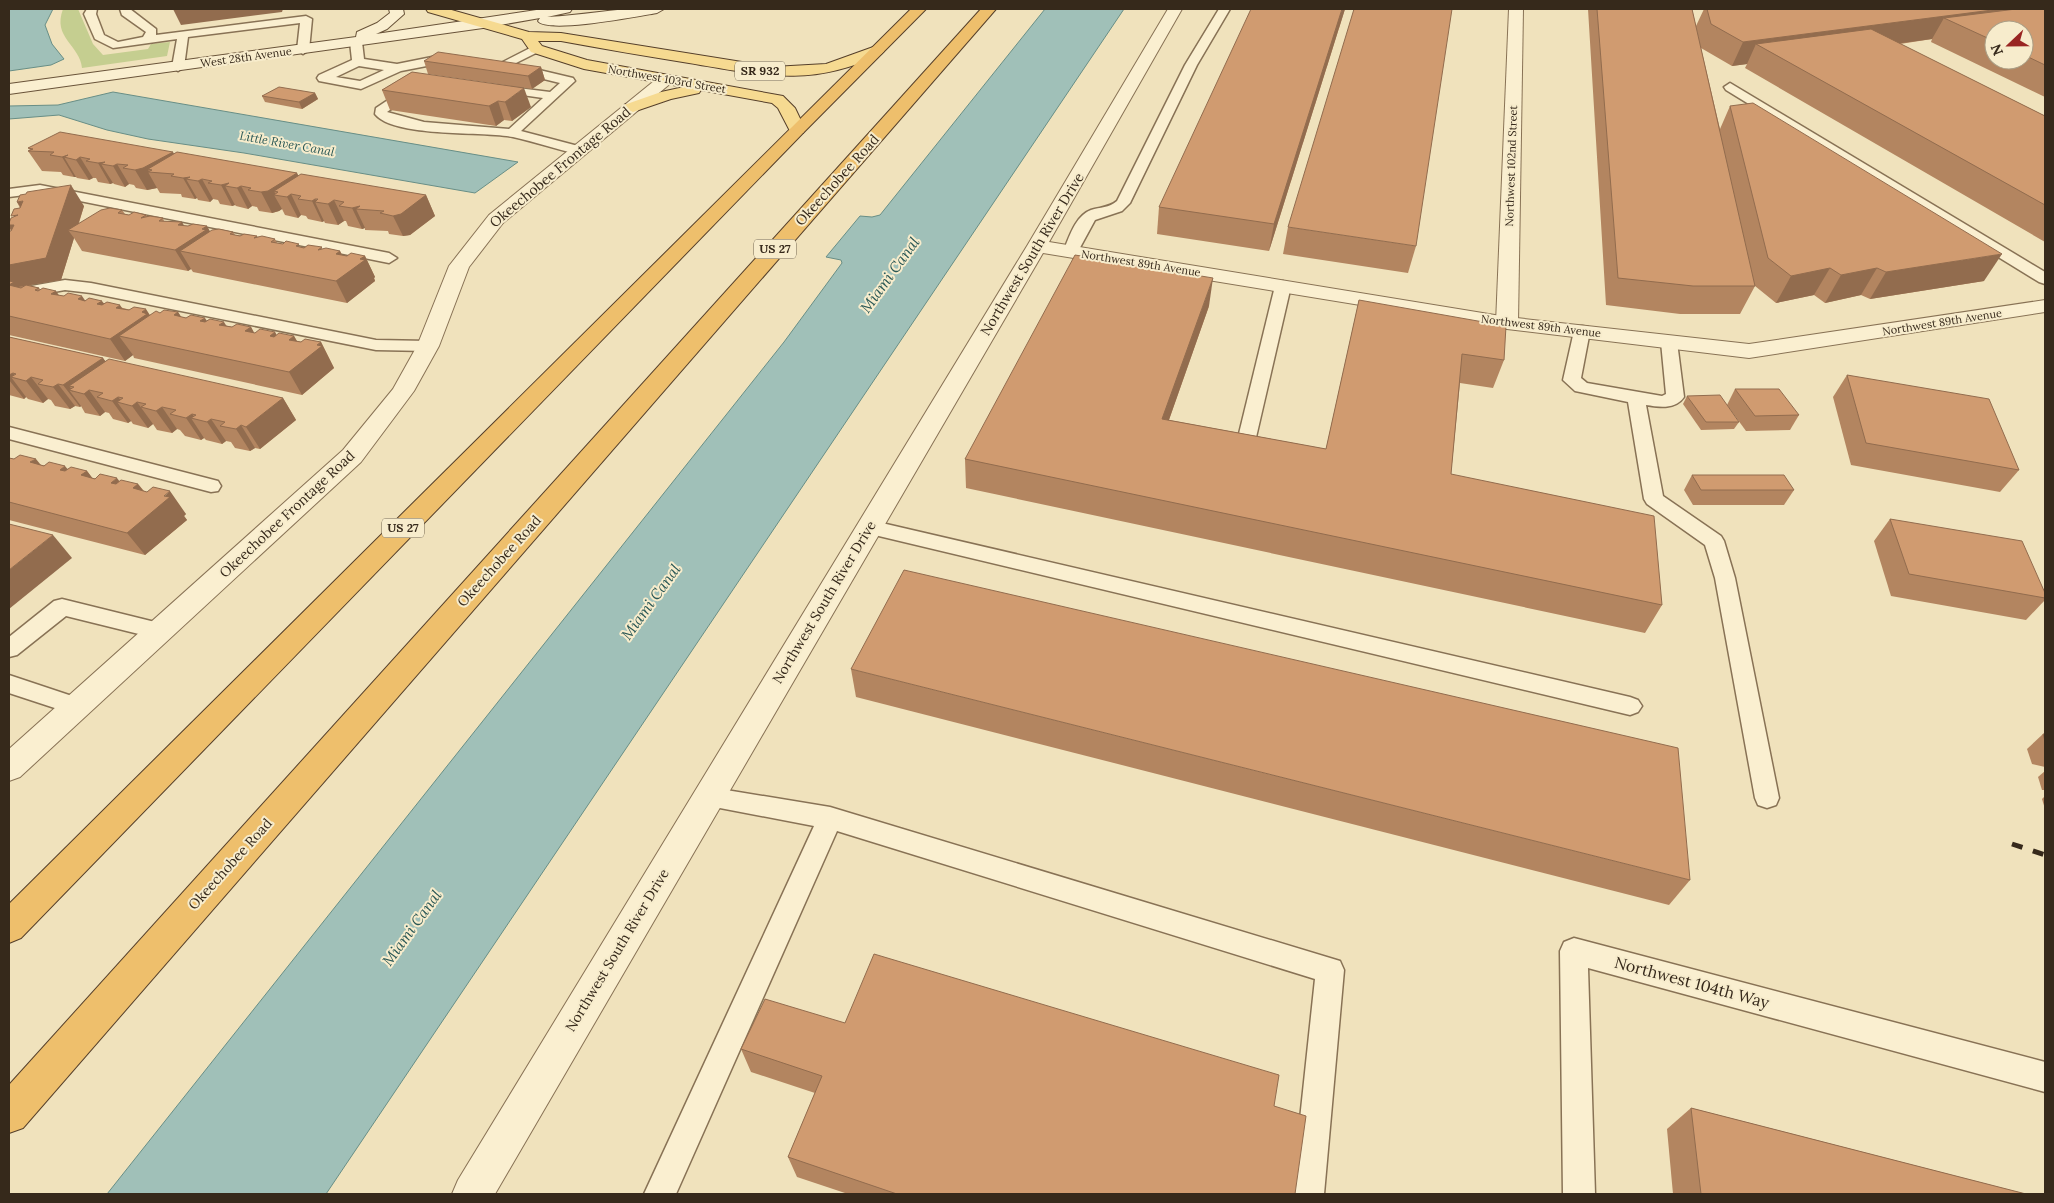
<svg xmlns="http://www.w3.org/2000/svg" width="2054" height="1203" viewBox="0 0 2054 1203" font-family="Lora,serif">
	<rect width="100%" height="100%" fill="#f0e2bc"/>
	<path fill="#c5ce90" d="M63,9H78L93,44L103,55L148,49L151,44L170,42L167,56L82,68C80,45 52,38 63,9Z"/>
	<g fill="#a0c0b8" stroke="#688e86">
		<path d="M9,9H53L45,25L52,44L64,59L51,65L9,71Z"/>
		<path d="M1045,9H1124L326,1194H107L784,342L842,263L841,260L826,257L860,216L872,217L880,215Z"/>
		<path d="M113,92L518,162L475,193L244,153L148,139L107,130L59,115L9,119V106L58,105Z"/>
	</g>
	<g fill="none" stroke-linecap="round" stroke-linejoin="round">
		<g stroke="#887255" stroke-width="3">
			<g id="service">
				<path d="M87,9H97L96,14L104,35L118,42L143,37L146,32L122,15L120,9H130L156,29V35L306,16L312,19L309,50L303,54L297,50L300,23L188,37L184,67L178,71L172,67L177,39L113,48L95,39L84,14Z"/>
				<path d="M1219,9H1230L1197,65L1130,203L1122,211L1095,220L1076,255H1066L1063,252C1069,238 1075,216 1091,210C1100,207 1109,208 1117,201L1185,65Z"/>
				<path d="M356,39L362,42L364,59L397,64L442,55L457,57L459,60L453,64L442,63L401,71L361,89L319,81L317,78L319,75L352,60L350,42ZM359,66L384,70L360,81L336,77Z"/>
				<path d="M536,45L540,47V51L514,64L573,78L575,81L521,131L582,147L584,150L582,153L577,154C556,149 535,142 513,137C484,131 394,138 375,114L376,108L412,84L418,88L416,91L387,112L424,122L509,129L543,98L493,91L491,88L493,85L550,92L560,83L499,68L497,65Z"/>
				<path d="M1730,83L2045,272V284L2039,282L1726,90L1724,87Z"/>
				<path d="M40,185L389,253L397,258L389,263L40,193L9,197V189Z"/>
				<path d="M65,280L91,283L376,340L428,341L434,342L436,346L434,350L428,351L376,350L91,293L65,290L9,300V290Z"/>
				<path d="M1283,281L1291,286L1254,446L1252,450H1238L1236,446L1275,286Z"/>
				<path d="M1582,326L1588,327L1590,331L1581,378L1587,383L1662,396L1666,394L1661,342L1663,338H1675L1677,342L1684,397C1675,410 1659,407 1646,405L1663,496L1721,536L1724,541L1735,578L1779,798L1776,805L1767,808L1758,805L1755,798L1715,578L1705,545L1647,504L1644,499L1628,402L1575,391L1563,380L1574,331L1576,327Z"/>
				<path d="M9,427L218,481L221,486L218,491L211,492L9,439Z"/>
				<path d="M869,520L1630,697L1638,700L1642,706L1638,712L1630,715L862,532L859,527L862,522Z"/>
				<path d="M62,599L159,623L167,625L170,631L167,637L159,639L66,616L17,655L9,657V637L54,601Z"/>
				<path d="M9,675L84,700L88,706L84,712L76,715L9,693Z"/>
				<path d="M708,787L830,807L1340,961L1344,970L1324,1194H1292L1315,979L837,831L676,1194H644L814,826L699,804L696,797L699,790Z"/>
				<path d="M1574,938L2045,1062V1092L1588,968L1595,1194H1563L1560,951L1564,942Z"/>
			</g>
		</g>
		<g stroke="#887255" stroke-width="2">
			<path id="minor" d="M1509,9H1523L1518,323L1515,328L1507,329L1499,328L1496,323Z"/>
		</g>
		<g stroke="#887255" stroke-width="2">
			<g id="tertiary">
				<path d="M1168,9H1182L1049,242L1507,317L1749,344L2045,300V312L1749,358L1507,329L1043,253L495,1194H452L458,1180L1027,246Z"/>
				<path d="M665,75L671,77L673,80L671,83L503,223L469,267L439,346L414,391L361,462L20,777L9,781V749L343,450L393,389L417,346L449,266L489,215L659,77Z"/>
			</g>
		</g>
		<g stroke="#695339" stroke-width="2">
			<path id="secondary" d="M389,9H403L404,14L387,29L376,34L543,9H572L570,12L547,17C586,15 625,6 664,9L657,13C639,16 547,34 538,21L540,18L483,28L9,94V84L356,37L357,32L377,23L390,13Z"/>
		</g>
		<g stroke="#553f2a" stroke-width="2">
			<path id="primary" d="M426,9H448L529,32L561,33L773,67L826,64L876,46L884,51L881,54C811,88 761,75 689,63C646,56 604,49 561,41H538L542,46L587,60L783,96L795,108L805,129L803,133H791L778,108L772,103L701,90L699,93L671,99L630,113L624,111L622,108L624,105L661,92L684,87L584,69L531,52L522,39L428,12Z"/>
		</g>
		<g stroke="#553f2a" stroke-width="2">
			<g id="trunk">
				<path d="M911,9H926L803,133L21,938L9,943V904Z"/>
				<path d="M981,9H996L23,1128L9,1133V1085Z"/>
			</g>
		</g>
		<use href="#service" fill="#faefd0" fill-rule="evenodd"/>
		<use href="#minor" fill="#faefd0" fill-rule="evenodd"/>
		<use href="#tertiary" fill="#faefd0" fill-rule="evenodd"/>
		<use href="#secondary" fill="#faefd0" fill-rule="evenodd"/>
		<use href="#primary" fill="#f6da91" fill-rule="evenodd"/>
		<use href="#trunk" fill="#eebf6c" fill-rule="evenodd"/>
		<path stroke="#36291b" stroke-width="5" stroke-dasharray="11 11" stroke-linecap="butt" d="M2012,844L2045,855"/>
	</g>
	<g fill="#b38560" fill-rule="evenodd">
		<path d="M1345,9L1269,251L1157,234L1159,207Z"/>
		<path d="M1588,9H1692L1696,26L1704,9H2045V97L1931,42L1932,39L1900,44L2045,116V242L1745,68L1747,64L1732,66L1701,48L1720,129L1730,106L1984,281L1870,299L1861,295L1825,303L1814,295L1776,303L1755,286L1740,314H1680L1606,305ZM1994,30H2024V60H1994Z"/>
		<path d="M424,61L541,67L545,80L532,89L428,74Z"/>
		<path d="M412,72L531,107L512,121L504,120L496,126L390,110L382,90Z"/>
		<path d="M315,93L318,99L302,109L265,102L262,96Z"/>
		<path d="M28,148L175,154L297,173L298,176L426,195L435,216L410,235L403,236L389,234L388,231L365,230V228L362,229L348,226L346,221H344L338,225L325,223L324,221L322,222L308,219L306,216L301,215L298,218L285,215L282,209L279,211L272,213L259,211L257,207L252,206L248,209L236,206L235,205L232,206L220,204L218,200L213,199L210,202L198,200L197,198L195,199L182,197L181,194L160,193L157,188L147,190L136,188L134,185L129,184L125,187L114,184L113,183L110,184L98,182L96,178H93L89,180L77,178L76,177H74L63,175L61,172L42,171L28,151L30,150Z"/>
		<path d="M17,202L84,206L79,223L122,210L125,214L129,215H146L147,216L163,218L164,221L210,232H233L235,235L275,239L277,243L301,247H322V249L340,251L342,255L347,256H365L375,277L374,278L375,281L347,303L193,272L191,269L188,271L82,251L74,238L61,280L29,285L39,288L41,290L59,296L104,303L150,315L160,313L178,312L181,317L207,321L232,327H251L254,333L275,332L276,335L294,336L297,341L301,342H321L334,368L302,395L134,358L133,355L125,361L9,335V231H11L9,227V223L20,208Z"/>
		<path d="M1288,227L1416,246L1408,273L1283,254Z"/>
		<path d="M1359,300L1504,360L1493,388L1460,383L1451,474L1662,605L1645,633L966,488L965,459L1209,306L1169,420L1326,449Z"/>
		<path d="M9,337L103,358L105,361L283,398L296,420L260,449L255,448L250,451L235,448L231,442L226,441L222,444L206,440L204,438L201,440L185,436L180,430L177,429L172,433L157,430L153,424L148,428L133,424L131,421L128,423L113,419L109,413L105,412L100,416L85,413L81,406L80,407L75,406L70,409L55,406L51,400L48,399L43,403L28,399L26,397L24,399L9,395Z"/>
		<path d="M1847,375L2019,470L2000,492L1851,465L1833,397Z"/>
		<path d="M1735,389L1799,415L1790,430L1746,431L1727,405Z"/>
		<path d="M1687,396L1739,422L1734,429L1701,430L1683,404Z"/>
		<path d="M9,458L41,465L68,469L87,471L92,478L138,484L144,491L186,514L184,516L187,520L145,555L9,520Z"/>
		<path d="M1692,475L1794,490L1784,505H1693L1684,490Z"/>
		<path d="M1890,519L2045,593V600L2026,620L1891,596L1874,541Z"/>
		<path d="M851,669L1690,880L1669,905L856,697Z"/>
		<path d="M2043,734H2045V767L2032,764L2027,749Z"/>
		<path d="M2045,771V790H2042L2038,777Z"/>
		<path d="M2045,796V809L2042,799Z"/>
		<path d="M845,1023L1274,1106L1295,1194H848L797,1177L788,1157L815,1093L751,1072L741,1049Z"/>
		<path d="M1691,1108L2026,1194H1673L1667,1129Z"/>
	</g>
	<g fill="#926c4e">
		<path d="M173,9H283L282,12L181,25Z"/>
		<path d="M1342,9H1345L1269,251L1274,224Z"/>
		<path d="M2000,9H2045L1944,18L1932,39L1783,59L1756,44L1747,64L1732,66L1743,42Z"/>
		<path d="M541,67L545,80L532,89L528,76Z"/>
		<path d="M524,88L531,107L512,121L505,102Z"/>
		<path d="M315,93L318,99L302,109L299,102Z"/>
		<path d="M498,101L504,120L496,126L489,106Z"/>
		<path d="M173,152L185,172L174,174L148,169L149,172H148L157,188L147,190L135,170Z"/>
		<path d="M68,155L64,157L76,177H74L62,157Z"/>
		<path d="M80,157L93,178L89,180L76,160Z"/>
		<path d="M105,162L101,164L113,183L110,184L98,163Z"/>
		<path d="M117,164L129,184L125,187L113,166Z"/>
		<path d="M297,173L307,193L291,194L301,215L298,218L287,197L278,192L274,191L276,195H274L282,209L279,211L272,213L261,192Z"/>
		<path d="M190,177L186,179L197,198L195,199L183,178Z"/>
		<path d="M202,179L213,199L210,202L198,181Z"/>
		<path d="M229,183L225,186L235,205L232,206L221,185Z"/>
		<path d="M71,185L84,206L76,231L68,230L74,238L61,280L18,287H9V257Z"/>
		<path d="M241,186L252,206L248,209L237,188Z"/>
		<path d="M426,195L435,216L410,235L403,236L393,216Z"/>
		<path d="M315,199L317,202H315L324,221L322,222L312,201Z"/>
		<path d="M334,200L344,221L338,225L328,204Z"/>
		<path d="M23,201L32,223L17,202Z"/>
		<path d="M360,206L356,209L365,228L362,229L352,208Z"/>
		<path d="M182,222L192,239L202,229L207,226L219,247L180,251L191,269L188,271L175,250L178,225Z"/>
		<path d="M9,225H14L22,246L9,227Z"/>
		<path d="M340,251L350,271L360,259L365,256L375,277L374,278L375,281L347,303L336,281V254Z"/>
		<path d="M2002,254L1984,281L1870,299L1886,272Z"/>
		<path d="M1830,268L1814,295L1776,303L1791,276Z"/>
		<path d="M1877,268L1861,295L1825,303L1841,275Z"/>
		<path d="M1213,278L1209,306L1159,448L1162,419Z"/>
		<path d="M56,291L71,313L51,294Z"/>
		<path d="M82,296L97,318L78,299Z"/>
		<path d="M102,301L117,322L97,304Z"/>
		<path d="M120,305L133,324L142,312L146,309L160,331L119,336L133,355L125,361L110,339L116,308Z"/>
		<path d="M178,312L192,334L174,315Z"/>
		<path d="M205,318L218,339L200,321Z"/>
		<path d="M224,322L237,343L219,325Z"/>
		<path d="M251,327L263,349L245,331Z"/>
		<path d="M275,332L287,354L270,336Z"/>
		<path d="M294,336L306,358L289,340Z"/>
		<path d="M321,342L334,368L302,395L289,372Z"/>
		<path d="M103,358L119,380L89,390L105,412L100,416L84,394L74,387L69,386L74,392L69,390L81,406L80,407L63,385Z"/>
		<path d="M13,373L17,379L11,377L26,397L24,399L9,380V375Z"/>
		<path d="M31,377L48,399L43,403L26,381Z"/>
		<path d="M58,384L75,406L70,409L53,387Z"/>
		<path d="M118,397L123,403L117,402L131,421L128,423L112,401Z"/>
		<path d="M283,398L296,420L260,449L246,427Z"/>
		<path d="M137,402L153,424L148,428L132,406Z"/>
		<path d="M162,407L177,429L172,433L156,411Z"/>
		<path d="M192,414L196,419L191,418L204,438L201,440L186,418Z"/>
		<path d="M211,419L226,441L222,444L207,422Z"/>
		<path d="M241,425L255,448L250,451L236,429Z"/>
		<path d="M36,459L54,481L30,462Z"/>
		<path d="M65,466L83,488L60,470Z"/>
		<path d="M87,471L104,493L81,475Z"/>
		<path d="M117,478L134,501L111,483Z"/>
		<path d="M138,484L155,506L133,488Z"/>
		<path d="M170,491L186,514L184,516L187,520L145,555L127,533Z"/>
		<path d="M53,535L72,558L9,609V570Z"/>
	</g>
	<g fill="#d09b70" stroke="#926c4e">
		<path d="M1251,9H1342L1274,224L1159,207Z"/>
		<path d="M1354,9H1452L1416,246L1288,227Z"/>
		<path d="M1597,9H1692L1755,286H1693L1618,278Z"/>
		<path d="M1707,9H2000L1743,42L1711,24Z"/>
		<path d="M2016,9H2045V65L2024,55V30H1994V41L1944,18Z"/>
		<path d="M1871,29L2045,116V205L1756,44Z"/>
		<path d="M438,52L541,67L528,76L424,61Z"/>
		<path d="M412,72L524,88L505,102L498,101L489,106L382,90Z"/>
		<path d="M279,87L315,93L299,102L262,96Z"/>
		<path d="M1753,103L2002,254L1886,272L1877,268L1841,275L1830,268L1791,276L1768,258L1730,106Z"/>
		<path d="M60,132L173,152L143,168L135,170L123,168L128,165L117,164L113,166L101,164L105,162L98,163L86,161L90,159L80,157L76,160L64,157L68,155L62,157L50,155L54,152L28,151L33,149L28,148Z"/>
		<path d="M177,152L297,173L268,191L261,192L248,190L251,188L241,186L237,188L225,186L229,183L221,185L208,183L212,181L202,179L198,181L186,179L190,177L183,178L171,176L174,174L148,172L152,170L148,169Z"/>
		<path d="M301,174L426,195L401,214L393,216L380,213L384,211L356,209L360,206L352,208L339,206L344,202L334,200L328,204L315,202L318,199H315L312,201L298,199L301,196L291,194L287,197L274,195L278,192L274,191Z"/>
		<path d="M71,185L46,258L9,265V231H11L14,225H9V223L11,218L18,215L11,216L14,209L20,208L23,201L17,202L20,195L26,194L27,192Z"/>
		<path d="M110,208L122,210L118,213L129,215L134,212L146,215L141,218L150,216L163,218L159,221L182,222L178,225L188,226L193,224L207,226L202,229L206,230L175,250L68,230L101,210Z"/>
		<path d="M219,229L233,232L230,234L240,236L244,234L257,236L254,238L262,236L275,239L271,242L283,244L286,241L299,244L296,246L304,248L308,245L322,247L318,250L326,248L340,251L336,254L347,256L351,253L365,256L360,259L365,260L336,281L180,251L212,230Z"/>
		<path d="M1075,255L1213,278L1162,419L1326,449L1359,300L1506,326L1504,360L1462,354L1451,474L1654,516L1662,605L965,459Z"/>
		<path d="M9,281L14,282L9,285L21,288L26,285L39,288L35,290L38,291L43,288L56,291L51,294L64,296L68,293L82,296L78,299L85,301L89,298L102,301L97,304L102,305L107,302L120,305L116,308L129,310L134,307L146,309L142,312L147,314L110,339L9,316Z"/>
		<path d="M164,310L178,312L174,315L186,318L191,315L205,318L200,321L205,322L210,319L224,322L219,325L232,327L237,324L251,327L245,331L255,333L260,329L275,332L270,336L274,337L279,333L294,336L289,340L301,342L305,339L321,342L317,345L322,346L289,372L119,336L156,311L160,313Z"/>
		<path d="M9,337L103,358L63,385L58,384L53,387L38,384L43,380L31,377L26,381L11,377L16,374L13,373L9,375Z"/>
		<path d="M109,359L283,398L246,427L241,425L236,429L220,426L225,422L211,419L207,422L191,418L196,415L192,414L186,418L170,414L176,410L162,407L156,411L141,407L146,404L137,402L132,406L117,402L123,398L118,397L112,401L97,397L103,393L89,390L84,394L69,390L74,387L69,386Z"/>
		<path d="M1847,375L1989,399L2019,470L1866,443Z"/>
		<path d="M1735,389H1779L1799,415L1755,416Z"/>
		<path d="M1720,395L1739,422H1706L1687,396Z"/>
		<path d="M20,455L36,459L30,462L44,466L49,462L65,466L60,470L65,471L71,467L87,471L81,475L95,479L100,474L117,478L111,483L116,484L121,480L138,484L133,488L147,492L153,487L170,491L164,496L170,497L127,533L9,502V458L14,459Z"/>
		<path d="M1692,475H1784L1794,490H1701Z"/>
		<path d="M1890,519L2022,541L2045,593V598L1909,574Z"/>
		<path d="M9,524L53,535L9,570Z"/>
		<path d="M904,570L1678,748L1690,880L851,669Z"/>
		<path d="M2043,734H2045V741Z"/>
		<path d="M874,954L1279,1075L1274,1106L1306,1116L1295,1194H897L788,1157L822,1076L741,1049L765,999L845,1023Z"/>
		<path d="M1691,1108L2026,1194H1701Z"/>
	</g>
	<g text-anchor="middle" stroke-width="4" stroke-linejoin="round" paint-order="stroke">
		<g font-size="11" fill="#36291b" stroke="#f7eccc">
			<text transform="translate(246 57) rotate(-8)" y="4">West 28th Avenue</text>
			<text transform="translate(667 79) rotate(10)" y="4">Northwest 103rd Street</text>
			<text transform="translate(1511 166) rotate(-88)" y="4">Northwest 102nd Street</text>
			<text transform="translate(1141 263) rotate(9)" y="4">Northwest 89th Avenue</text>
			<text transform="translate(1942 322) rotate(-9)" y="4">Northwest 89th Avenue</text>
			<text transform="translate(1541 326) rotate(7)" y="4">Northwest 89th Avenue</text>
		</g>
		<g fill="#f7eccc" stroke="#706450" stroke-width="1">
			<rect x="735" y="61.5" width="50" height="19" rx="4"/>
			<rect x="754" y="239.5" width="42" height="19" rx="4"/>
			<rect x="382" y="518.5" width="42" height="19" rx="4"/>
		</g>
		<g font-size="12" font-weight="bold" fill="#36291b">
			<text x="760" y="75">SR 932</text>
			<text x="775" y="253">US 27</text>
			<text x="403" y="532">US 27</text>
		</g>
		<g font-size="12" font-style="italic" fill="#295755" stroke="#f7eccc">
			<text transform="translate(287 144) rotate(10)" y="4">Little River Canal</text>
		</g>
		<g font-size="14" fill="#36291b" stroke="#f7eccc">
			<text transform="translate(560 167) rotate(-40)" y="5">Okeechobee Frontage Road</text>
			<text transform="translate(837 180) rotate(-48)" y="5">Okeechobee Road</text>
			<text transform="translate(1032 254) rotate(-59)" y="5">Northwest South River Drive</text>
			<text transform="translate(287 514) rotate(-43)" y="5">Okeechobee Frontage Road</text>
			<text transform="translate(499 561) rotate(-48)" y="5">Okeechobee Road</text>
			<text transform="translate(824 602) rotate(-59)" y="5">Northwest South River Drive</text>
			<text transform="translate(230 864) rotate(-48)" y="5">Okeechobee Road</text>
			<text transform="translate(617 950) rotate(-59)" y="5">Northwest South River Drive</text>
		</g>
		<g font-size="15" font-style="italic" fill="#295755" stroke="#f7eccc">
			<text transform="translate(890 275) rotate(-54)" y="5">Miami Canal</text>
			<text transform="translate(651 602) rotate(-54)" y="5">Miami Canal</text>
			<text transform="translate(412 928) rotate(-54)" y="5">Miami Canal</text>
		</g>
		<g font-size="16" fill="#36291b" stroke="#f7eccc">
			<text transform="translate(1692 982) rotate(15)" y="6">Northwest 104th Way</text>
		</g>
	</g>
	<rect width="2054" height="1203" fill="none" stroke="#36291b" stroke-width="20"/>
	<g transform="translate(2009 45) rotate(248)"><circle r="24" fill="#f7eccc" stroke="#aa9e85"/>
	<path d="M0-4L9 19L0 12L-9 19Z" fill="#992522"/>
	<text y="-8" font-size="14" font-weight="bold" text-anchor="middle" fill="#36291b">N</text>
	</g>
</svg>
